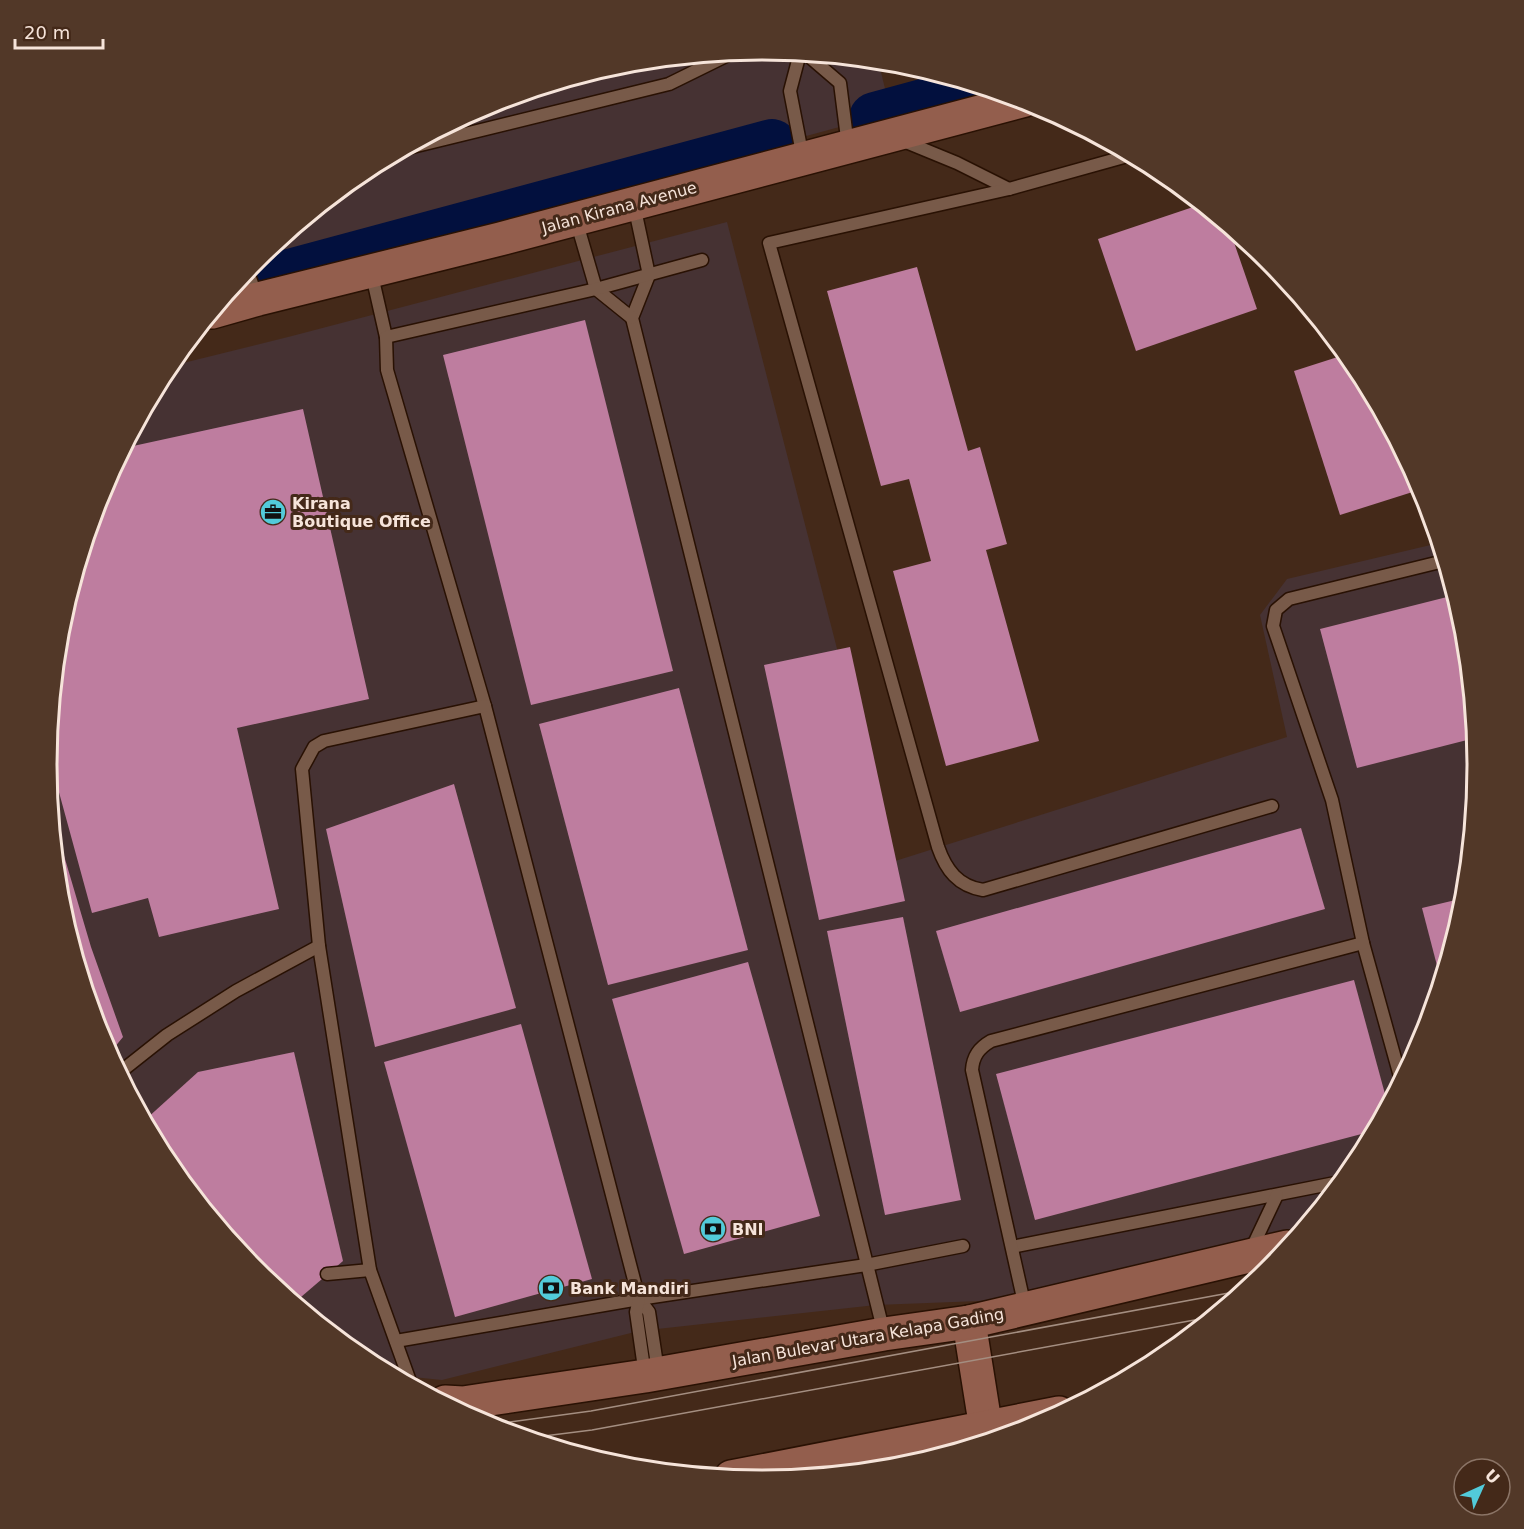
<svg xmlns="http://www.w3.org/2000/svg" width="1524" height="1529" viewBox="0 0 1524 1529" font-family="'DejaVu Sans',sans-serif">
	<rect width="100%" height="100%" fill="#442919"/>
	<g fill="#463233">
		<path d="M762,49L878,60L891,113L229,292L256,258L365,169L489,103L623,63Z"/>
		<path d="M727,222L892,862L1287,737L1260,615L1287,579L1439,543L1464,625L1477,765L1464,904L1423,1039L1357,1162L1300,1231L1005,1300L876,1305L639,1331L442,1380L393,1375L364,1359L256,1270L167,1162L101,1038L60,904L47,765L60,625L101,490L167,367L292,336Z"/>
	</g>
	<g fill="none" stroke-linecap="round" stroke-linejoin="round">
		<g stroke="#02103e" stroke-width="52">
			<path d="M875,118L985,88"/>
			<path d="M267,281L772,145"/>
		</g>
	</g>
	<g fill="#be7d9f">
		<path d="M1202,204L1228,225L1257,309L1136,351L1098,239Z"/>
		<path d="M917,267L968,451L980,447L1007,544L986,550L1039,741L946,766L893,571L931,561L909,479L881,486L827,291Z"/>
		<path d="M585,320L673,671L531,705L443,355Z"/>
		<path d="M1347,354L1357,367L1422,489L1340,515L1294,371Z"/>
		<path d="M303,409L369,699L237,728L279,909L159,937L148,898L92,913L48,752L60,625L72,621L67,603L101,490L124,448Z"/>
		<path d="M1455,595L1464,625L1475,738L1357,768L1320,629Z"/>
		<path d="M850,647L905,901L819,920L764,665Z"/>
		<path d="M679,688L748,950L608,985L539,724Z"/>
		<path d="M454,784L516,1008L375,1047L326,829Z"/>
		<path d="M52,815L91,947L123,1037L109,1054L101,1038L60,904Z"/>
		<path d="M1301,828L1325,909L960,1012L936,931Z"/>
		<path d="M1464,898V904L1441,981L1422,908Z"/>
		<path d="M903,917L961,1200L885,1215L827,931Z"/>
		<path d="M748,962L820,1216L684,1254L612,999Z"/>
		<path d="M1354,980L1388,1105L1373,1131L1035,1220L996,1074Z"/>
		<path d="M521,1024L592,1279L455,1317L384,1062Z"/>
		<path d="M294,1052L343,1261L301,1297L283,1293L256,1270L167,1162L145,1120L198,1072Z"/>
	</g>
	<g fill="none" stroke-linecap="round" stroke-linejoin="round">
		<g stroke="#291103" stroke-width="15">
			<g id="lane">
				<path d="M800,53L790,91L803,158"/>
				<path d="M805,53L840,83L848,146"/>
				<path d="M901,140L957,163L1009,189"/>
				<path d="M400,150L669,84L734,52"/>
				<path d="M1131,155L1009,189L769,243L938,847C946,870 958,886 983,890L1272,806"/>
				<path d="M634,205L649,275L632,318L884,1333"/>
				<path d="M576,220L596,289L632,318"/>
				<path d="M247,269L257,298"/>
				<path d="M371,271L386,337"/>
				<path d="M119,1073L167,1035L236,991L319,946"/>
				<path d="M1401,1080L1363,943L1332,800L1273,626L1276,610L1289,599L1444,561"/>
				<path d="M1012,1247L1340,1182"/>
				<path d="M1251,1250L1277,1195"/>
				<path d="M327,1274L370,1270"/>
				<path d="M639,1299L649,1312L658,1371"/>
				<path d="M1025,1307L972,1070C973,1056 979,1048 991,1041L1363,943"/>
				<path d="M396,1341L639,1299L866,1265L963,1246"/>
				<path d="M645,1375L636,1312L639,1299L485,706L387,370L386,337L596,289L702,260"/>
				<path d="M411,1384L370,1270L319,946L302,769L314,747L324,741L485,706"/>
			</g>
		</g>
		<g stroke="#291103" stroke-width="36">
			<g id="secondary">
				<path d="M212,312L258,299L500,239L1025,100"/>
				<path d="M969,1322L983,1410"/>
				<path d="M445,1402L463,1403L645,1376L884,1334L969,1322L1287,1247"/>
				<path d="M731,1477L1059,1413"/>
			</g>
		</g>
		<use href="#lane" stroke="#785a49" stroke-width="12"/>
		<use href="#secondary" stroke="#935e4d" stroke-width="33"/>
		<g stroke="#a48e81" stroke-width="1.5">
			<path d="M487,1425L591,1411L1245,1290"/>
			<path d="M528,1438L592,1430L1211,1317"/>
		</g>
	</g>
	<defs>
		<g id="office-disc" transform="scale(1.35)"><circle r="9.5" fill="#52cbda" stroke="#442919"/><path d="M-6-3h4V-5.5h4V-3h4V5H-6ZM-1-4.5V-3h2v-1.5ZM-6 0V1H6V0Z" fill="#111"/></g>
		<g id="bank-disc" transform="scale(1.35)"><circle r="9.5" fill="#52cbda" stroke="#442919"/><path d="M-6-4H6V4H-6ZM0-2.3a2.3 2.3 0 1 0 0 4.6a2.3 2.3 0 1 0 0-4.6Z" fill="#111"/></g>
	</defs>
	<g fill-rule="evenodd">
		<use href="#office-disc" x="273" y="512"/>
		<use href="#bank-disc" x="713" y="1229"/>
		<use href="#bank-disc" x="551" y="1288"/>
	</g>
	<g text-anchor="middle" stroke-width="6" stroke-linejoin="round" paint-order="stroke">
		<g font-size="16" fill="#f6e4da" stroke="#442919">
			<text transform="translate(619 207) rotate(-15)" y="6">Jalan Kirana Avenue</text>
			<text transform="translate(868 1337) rotate(-10)" y="6">Jalan Bulevar Utara Kelapa Gading</text>
		</g>
		<g font-size="16" font-weight="bold" fill="#f6e4da" stroke="#442919" text-anchor="start">
			<text x="292" y="509">Kirana<tspan x="292" dy="18">Boutique Office</tspan></text>
			<text x="732" y="1235">BNI</text>
			<text x="570" y="1294">Bank Mandiri</text>
		</g>
	</g>
	<path d="M0 0H1524V1529H0ZM57 765a705 705 0 1 1 1410 0a705 705 0 1 1-1410 0Z" fill="#523828" fill-rule="evenodd"/>
	<path fill="none" stroke="#f6e4da" stroke-width="3" d="M57 765a705 705 0 1 1 1410 0a705 705 0 1 1-1410 0Z"/>
	<g transform="translate(1482 1487) rotate(45)"><circle r="28" fill="#442919" stroke="#8b7466" stroke-width="1.5"/>
	<path d="M0-4.5L10 22L0 15L-10 22Z" fill="#52cbda"/>
	<text y="-9" font-size="16" font-weight="bold" text-anchor="middle" fill="#f6e4da">U</text>
	</g>
	<path d="M15 39v9h88v-9" fill="none" stroke="#f6e4da" stroke-width="3"/>
	<text x="24" y="39" font-size="18" fill="#f6e4da" stroke="#442919" stroke-width="4.5" paint-order="stroke">20 m</text>
</svg>
